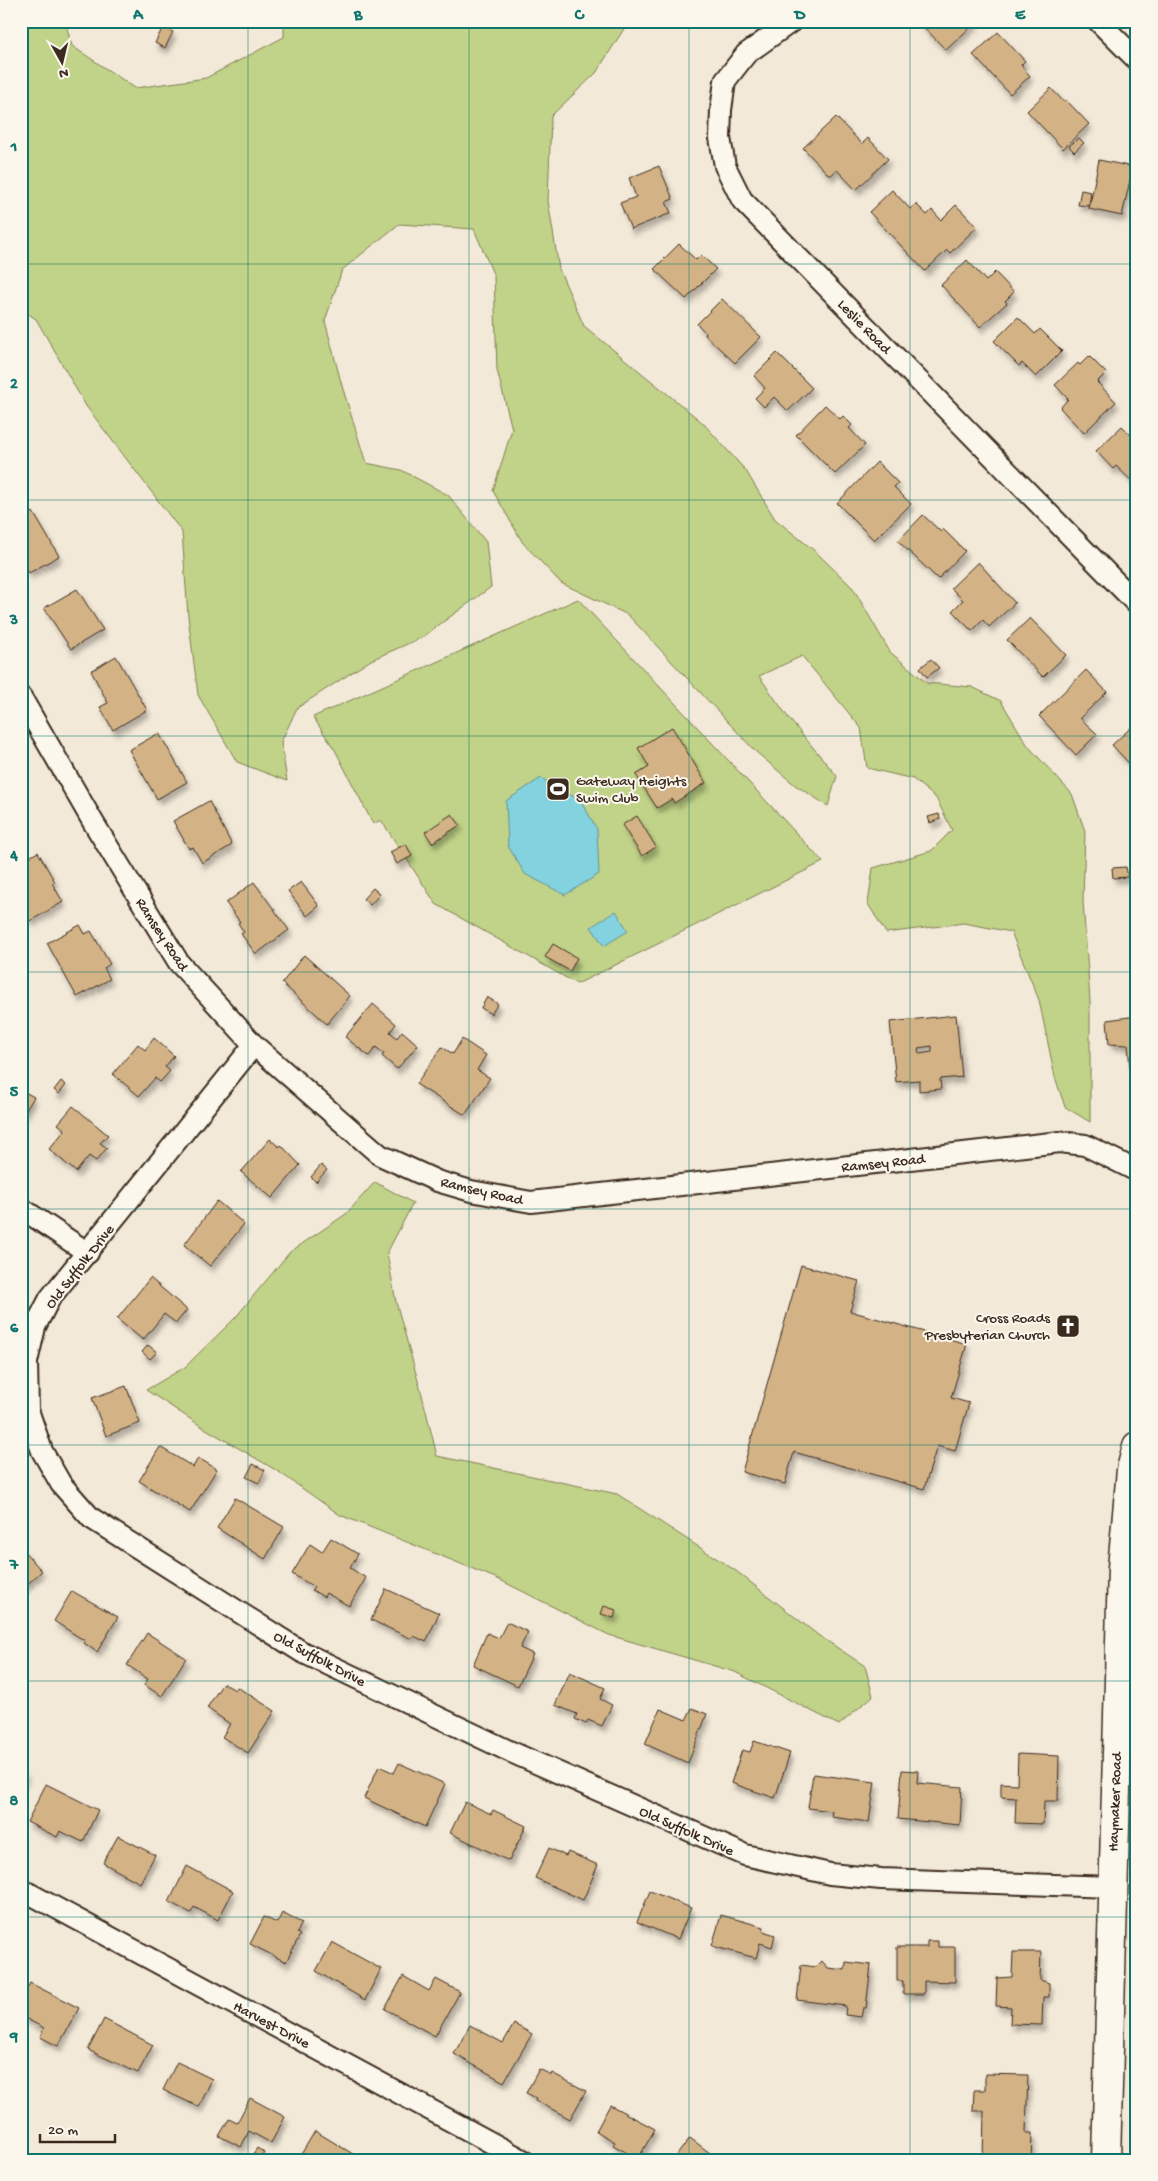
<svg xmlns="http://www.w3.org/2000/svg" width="1158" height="2181" viewBox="0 0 1158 2181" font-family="'Gochi Hand',sans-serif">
	<defs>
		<filter id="shadow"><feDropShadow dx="3" dy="5.5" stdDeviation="2.5" flood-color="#0004"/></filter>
	</defs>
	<rect width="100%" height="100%" fill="#f3e9d8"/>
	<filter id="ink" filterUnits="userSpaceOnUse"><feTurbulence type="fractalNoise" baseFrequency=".02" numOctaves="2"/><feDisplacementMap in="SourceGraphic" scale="10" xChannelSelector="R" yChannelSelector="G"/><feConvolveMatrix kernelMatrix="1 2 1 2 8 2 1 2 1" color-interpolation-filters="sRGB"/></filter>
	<g filter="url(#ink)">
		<g fill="#c1d388" stroke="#7e7e53">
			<path d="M21,21H65L72,46L135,88L206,78L284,37V21H629L596,73L551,116L548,201L559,269L584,326L703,423L746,471L775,519L816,552L853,588L890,652L927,683L972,687L1001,701L1028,746L1072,794L1085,831L1083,901L1090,1001V1122L1065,1107L1055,1077L1039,1000L1011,932L964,923L886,933L868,904L873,868L931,851L952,830L936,798L913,779L867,768L861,728L802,656L759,676L790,720L837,776L828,806L795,785L755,751L628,615L561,583L523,543L493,491L512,429L497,370L494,276L474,229L399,224L342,270L325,321L342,386L366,463L401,470L448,495L486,542L491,587L421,638L371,660L297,708L281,742L287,781L237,762L198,695L188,616L182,532L86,406L36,319L21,309Z"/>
			<path d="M578,599L823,862L577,984L436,904L381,820L373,824L335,750L313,717Z"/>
			<path d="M375,1182L413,1203L387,1253L396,1302L422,1395L437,1456L617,1494L736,1571L818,1635L865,1666L873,1696L839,1725L735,1672L609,1635L498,1579L340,1515L279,1472L201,1426L146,1390L185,1367L235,1318L290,1252L346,1214Z"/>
		</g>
		<g fill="#83d2df" stroke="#668f92">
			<path d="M541,778L581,801L597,829L599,874L565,895L525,874L508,846L506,801Z"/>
			<path d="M616,911L628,931L604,946L591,927Z"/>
		</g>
		<g fill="#d3b386" stroke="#3b2a1e" fill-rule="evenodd" filter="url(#shadow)">
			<path d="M918,21H977L946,50Z"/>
			<path d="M163,27L173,32L165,48L155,43Z"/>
			<path d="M998,32L1025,61L1021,65L1030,76L1010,94L973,55Z"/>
			<path d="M1051,88L1064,102L1066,100L1089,124L1063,149L1027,111Z"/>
			<path d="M836,117L862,144L868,138L888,159L856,190L837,170L830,176L803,148Z"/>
			<path d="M1079,138L1084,143L1074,152L1069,146Z"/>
			<path d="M1099,160L1133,167L1122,216L1089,209Z"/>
			<path d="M659,166L673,199L666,202L671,213L631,229L620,203L636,197L629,178Z"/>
			<path d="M892,190L910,209L916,204L927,215L932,210L941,220L956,205L977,227L950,253L947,250L925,271L869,212Z"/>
			<path d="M1081,190L1091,192L1089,206L1078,205Z"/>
			<path d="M679,244L696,260L701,255L716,269L686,299L654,269Z"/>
			<path d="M967,260L986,281L995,272L1014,292L1005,301L1007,303L980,327L941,285Z"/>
			<path d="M722,299L761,337L735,363L705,335L706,333L697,324Z"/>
			<path d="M1018,317L1035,334L1040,329L1062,351L1036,377L1022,363L1019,366L994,341Z"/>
			<path d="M777,353L812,388L788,411L774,397L764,407L755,398L765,388L754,376Z"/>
			<path d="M1089,356L1106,373L1097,382L1116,402L1084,433L1060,408L1068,399L1055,385L1078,363L1080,365Z"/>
			<path d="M825,405L840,419L843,416L852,425L849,428L865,445L835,474L796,435Z"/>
			<path d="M1122,426L1137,441L1136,485L1116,466L1113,469L1096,451Z"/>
			<path d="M877,462L898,483L894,487L911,504L874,540L837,503Z"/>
			<path d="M33,512L59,556L29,573L21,559V518Z"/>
			<path d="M923,515L941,532L943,529L965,551L938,579L898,541Z"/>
			<path d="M978,562L1015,603L989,627L983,620L972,631L952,611L963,600L951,588Z"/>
			<path d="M77,589L103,630L71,649L44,608Z"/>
			<path d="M1030,618L1066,655L1043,677L1007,640Z"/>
			<path d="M116,656L147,710L113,730L100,707L108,703L91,671Z"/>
			<path d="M931,659L939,668L927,677L920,668Z"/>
			<path d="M1086,670L1107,692L1080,718L1097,734L1076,755L1039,716Z"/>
			<path d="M1136,723L1137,724V772L1112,745Z"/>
			<path d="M672,727L706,783L674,803L672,799L657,808L636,775L649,767L638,748Z"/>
			<path d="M159,733L187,782L157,799L129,750Z"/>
			<path d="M209,801L232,845L202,863L193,847L189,849L173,821Z"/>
			<path d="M452,814L460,825L432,843L425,832Z"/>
			<path d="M939,814L940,819L930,823L928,817Z"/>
			<path d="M637,816L656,847L642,856L622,825Z"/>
			<path d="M406,844L412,856L397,864L390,852Z"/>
			<path d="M38,852L55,882L52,883L63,902L30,921L21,905V862Z"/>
			<path d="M1126,867L1128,877L1113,878L1112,868Z"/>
			<path d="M254,882L289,930L256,954L241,934L244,932L238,923L240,922L226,903Z"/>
			<path d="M301,882L319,906L307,916L288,891Z"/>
			<path d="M373,888L380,894L370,905L363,899Z"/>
			<path d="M80,925L85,934L91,931L110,964L104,968L110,979L77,997L47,943Z"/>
			<path d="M553,944L577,958L570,971L545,957Z"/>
			<path d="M304,955L350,996L327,1024L282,983Z"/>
			<path d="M487,997L498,1004L491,1014L481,1008Z"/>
			<path d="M373,1004L396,1024L390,1032L397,1038L402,1031L418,1045L397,1069L382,1056L384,1054L376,1047L369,1056L345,1037Z"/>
			<path d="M956,1015L962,1077L940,1079L941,1089L919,1091V1080L896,1082L890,1022ZM932,1046V1052L919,1054L918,1048Z"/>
			<path d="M1137,1016V1079H1131L1128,1045L1109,1044L1107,1020Z"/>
			<path d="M154,1038L174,1056L165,1067L170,1071L160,1082L155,1078L139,1096L113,1074L138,1044L145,1050Z"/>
			<path d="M462,1039L486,1055L477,1070L490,1078L465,1115L416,1084L442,1047L453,1054Z"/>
			<path d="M61,1081L66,1085L59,1094L54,1090Z"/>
			<path d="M21,1090L34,1097L21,1118Z"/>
			<path d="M73,1106L108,1135L100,1143L107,1148L96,1161L89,1156L76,1172L49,1149L65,1130L58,1124Z"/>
			<path d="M270,1139L279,1147L281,1145L300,1165L272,1198L241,1172Z"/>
			<path d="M321,1165L327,1170L316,1182L311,1177Z"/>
			<path d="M217,1201L244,1224L210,1266L184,1245Z"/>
			<path d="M801,1265L859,1281L850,1311L967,1344L951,1398L969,1403L955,1451L937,1446L924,1489L794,1452L785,1484L742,1472Z"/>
			<path d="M150,1278L187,1310L176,1323L164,1314L143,1340L117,1319Z"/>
			<path d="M148,1345L157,1352L150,1359L142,1352Z"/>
			<path d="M126,1386L140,1423L106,1436L92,1398Z"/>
			<path d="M160,1447L193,1467L198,1458L217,1469L190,1512L139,1481Z"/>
			<path d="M253,1464L265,1470L259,1483L246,1477Z"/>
			<path d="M235,1498L284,1527L265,1559L217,1528Z"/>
			<path d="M331,1538L358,1554L350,1568L366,1578L349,1606L326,1593L324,1597L312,1590L314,1587L292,1574L310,1544L322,1552Z"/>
			<path d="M21,1548L42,1571L21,1590Z"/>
			<path d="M386,1589L439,1613L426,1642L414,1636L412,1639L371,1620Z"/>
			<path d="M72,1591L118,1617L97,1652L84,1643L85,1641L54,1621Z"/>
			<path d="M604,1606L616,1610L614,1618L601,1614Z"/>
			<path d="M507,1622L528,1632L520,1648L533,1654L518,1686L473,1665L487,1633L499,1638Z"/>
			<path d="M147,1633L186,1658L162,1696L144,1685L148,1679L127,1665Z"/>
			<path d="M570,1672L605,1688L600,1699L612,1705L602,1726L588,1720L586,1724L575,1719L577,1714L555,1705Z"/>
			<path d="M223,1683L235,1690L237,1687L275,1711L248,1753L222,1737L230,1724L207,1708Z"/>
			<path d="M692,1708L707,1714L688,1763L645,1744L660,1709L686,1720Z"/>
			<path d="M754,1741L790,1753L775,1798L731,1783L742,1750L750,1752Z"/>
			<path d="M1018,1754L1059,1756L1058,1801H1044L1043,1824L1015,1823L1016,1798L1001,1797V1783L1017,1784Z"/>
			<path d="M399,1763L445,1784L425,1827L364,1798L379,1766L394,1773Z"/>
			<path d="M902,1770L918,1771L917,1783L962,1787L960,1825L898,1819Z"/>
			<path d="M21,1771L26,1774L21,1785Z"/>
			<path d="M813,1774L875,1782L869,1822L831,1817L832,1811L808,1808Z"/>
			<path d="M46,1784L98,1810L83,1842L60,1831L57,1837L27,1822Z"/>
			<path d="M465,1802L491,1814L493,1810L526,1826L509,1861L450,1833Z"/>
			<path d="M118,1836L155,1855L140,1883L103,1863Z"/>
			<path d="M549,1848L566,1856L568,1852L598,1865L583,1900L535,1878Z"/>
			<path d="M187,1866L233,1891L218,1920L194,1907L191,1913L169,1902Z"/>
			<path d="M650,1891L691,1908L678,1939L637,1922Z"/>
			<path d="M282,1913L302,1923L297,1933L300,1935L286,1962L250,1944L264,1917L277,1923Z"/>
			<path d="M721,1915L764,1927L763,1931L775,1935L772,1947L760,1943L756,1958L712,1946Z"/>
			<path d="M927,1941H938V1947H955V1982L924,1981V1994H903V1981H897V1947H927Z"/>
			<path d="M332,1942L381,1969L365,2000L316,1971Z"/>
			<path d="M1013,1952H1041L1040,1980L1049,1983V1997H1043L1042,2025L1010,2024L1011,2007L996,2006L997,1978L1012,1977Z"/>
			<path d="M822,1961L828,1968L845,1970L846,1962L871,1965L866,2008H863L861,2017L845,2015L846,2006L797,2000L801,1965L816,1967Z"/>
			<path d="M403,1976L429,1991L436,1979L460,1992L435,2036L385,2009Z"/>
			<path d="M30,1983L79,2008L58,2046L40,2037L44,2028L21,2016V2000Z"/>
			<path d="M104,2019L153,2045L138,2073L88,2050Z"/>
			<path d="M514,2024L532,2034L504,2082L454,2054L470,2025L503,2043Z"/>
			<path d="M177,2062L212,2079L199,2107L163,2090Z"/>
			<path d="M539,2069L551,2075L552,2073L586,2091L570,2119L535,2100L536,2098L526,2093Z"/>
			<path d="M985,2074L1028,2075L1026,2133H1032L1031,2160H983L984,2111H973L974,2090H985Z"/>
			<path d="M250,2098L285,2117L271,2143L249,2131L241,2147L219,2136L229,2119L237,2123Z"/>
			<path d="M610,2105L655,2129L638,2159L613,2145L615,2142L596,2131Z"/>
			<path d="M315,2131L361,2159V2160L299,2158Z"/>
			<path d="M690,2138L719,2160H673Z"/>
			<path d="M257,2148L265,2153L261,2159L253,2154Z"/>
		</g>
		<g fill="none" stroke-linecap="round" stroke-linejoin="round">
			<g stroke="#3b2a1e" stroke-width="24">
				<g id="minor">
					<path d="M792,21L746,54L725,81L721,110L720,138L725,166L742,200L1137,604"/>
					<path d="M1098,21L1137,60"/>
					<path d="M21,697L93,822L179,963L254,1045L380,1155L437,1181L471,1191L531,1202L1060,1142L1085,1145L1137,1171"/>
					<path d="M254,1045L50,1298L35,1327L27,1362L28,1410L42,1451L61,1484L91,1518L302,1652L509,1751L745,1855L830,1874L881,1879L1112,1887"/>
					<path d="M21,1208L88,1253"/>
					<path d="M21,1889L523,2160"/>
				</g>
			</g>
			<g stroke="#3b2a1e" stroke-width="31">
				<path id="secondary" d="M1106,2160L1122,1568L1131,1470L1137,1446"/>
			</g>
			<use href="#minor" stroke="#fbf7ec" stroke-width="20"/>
			<use href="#secondary" stroke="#fbf7ec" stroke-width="28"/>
		</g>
	</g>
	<path fill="none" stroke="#0f766e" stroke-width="1" stroke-opacity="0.55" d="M248,21V2160M469,21V2160M689,21V2160M910,21V2160M21,264H1137M21,500H1137M21,736H1137M21,972H1137M21,1209H1137M21,1445H1137M21,1681H1137M21,1917H1137"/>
	<defs>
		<g id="stadium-square" transform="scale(1.25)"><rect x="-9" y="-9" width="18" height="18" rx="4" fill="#3b2a1e" stroke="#fbf7ec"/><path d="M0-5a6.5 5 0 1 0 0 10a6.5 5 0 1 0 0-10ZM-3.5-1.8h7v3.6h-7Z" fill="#fff"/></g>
		<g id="church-square" transform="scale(1.25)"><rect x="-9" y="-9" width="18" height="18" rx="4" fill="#3b2a1e" stroke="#fbf7ec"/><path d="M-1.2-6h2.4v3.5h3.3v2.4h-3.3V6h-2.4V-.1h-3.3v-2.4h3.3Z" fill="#fff"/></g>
	</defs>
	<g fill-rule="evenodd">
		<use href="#stadium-square" x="558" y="789"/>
		<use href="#church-square" x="1068" y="1326"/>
	</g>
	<g text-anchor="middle" stroke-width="4" stroke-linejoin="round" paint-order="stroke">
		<g font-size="15" fill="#3b2a1e" stroke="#fbf7ec">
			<text transform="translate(865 326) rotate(46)" y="5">Leslie Road</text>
			<text transform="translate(163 934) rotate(57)" y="5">Ramsey Road</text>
			<text transform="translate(883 1162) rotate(-6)" y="5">Ramsey Road</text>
			<text transform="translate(482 1190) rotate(13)" y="5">Ramsey Road</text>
			<text transform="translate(79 1266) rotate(-52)" y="5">Old Suffolk Drive</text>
			<text transform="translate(320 1658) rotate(28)" y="5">Old Suffolk Drive</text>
			<text transform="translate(1114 1802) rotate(-88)" y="5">Haymaker Road</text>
			<text transform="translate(687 1830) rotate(24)" y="5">Old Suffolk Drive</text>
			<text transform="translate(272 2024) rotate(28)" y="5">Harvest Drive</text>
		</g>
		<g font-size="15" fill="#3b2a1e" stroke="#fbf7ec" text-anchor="start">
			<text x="576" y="785">Gateway Heights<tspan x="576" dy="17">Swim Club</tspan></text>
			<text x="1050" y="1322" text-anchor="end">Cross Roads<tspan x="1050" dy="17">Presbyterian Church</tspan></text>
		</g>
	</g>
	<rect width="1158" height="2181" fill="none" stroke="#fbf7ec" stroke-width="55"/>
	<g transform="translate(62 62) rotate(172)" stroke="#fbf7ec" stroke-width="4" paint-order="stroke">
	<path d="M0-4L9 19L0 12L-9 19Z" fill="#3b2a1e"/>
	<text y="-8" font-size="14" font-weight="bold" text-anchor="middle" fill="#3b2a1e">N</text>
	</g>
	<path d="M40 2134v8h75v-8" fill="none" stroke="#3b2a1e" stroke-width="2.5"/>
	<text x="48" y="2134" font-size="15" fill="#3b2a1e" stroke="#fbf7ec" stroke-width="4" paint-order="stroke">20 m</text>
	<rect x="28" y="28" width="1102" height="2126" fill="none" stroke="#0f766e" stroke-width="2"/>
	<g font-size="16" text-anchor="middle" font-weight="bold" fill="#0f766e">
		<text x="138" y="19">A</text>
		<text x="358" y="19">B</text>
		<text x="579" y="19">C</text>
		<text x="800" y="19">D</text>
		<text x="1020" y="19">E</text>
		<text x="14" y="151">1</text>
		<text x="14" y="388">2</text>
		<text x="14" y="624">3</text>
		<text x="14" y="860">4</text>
		<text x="14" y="1096">5</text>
		<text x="14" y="1332">6</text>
		<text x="14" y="1569">7</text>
		<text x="14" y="1805">8</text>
		<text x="14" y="2041">9</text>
	</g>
</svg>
